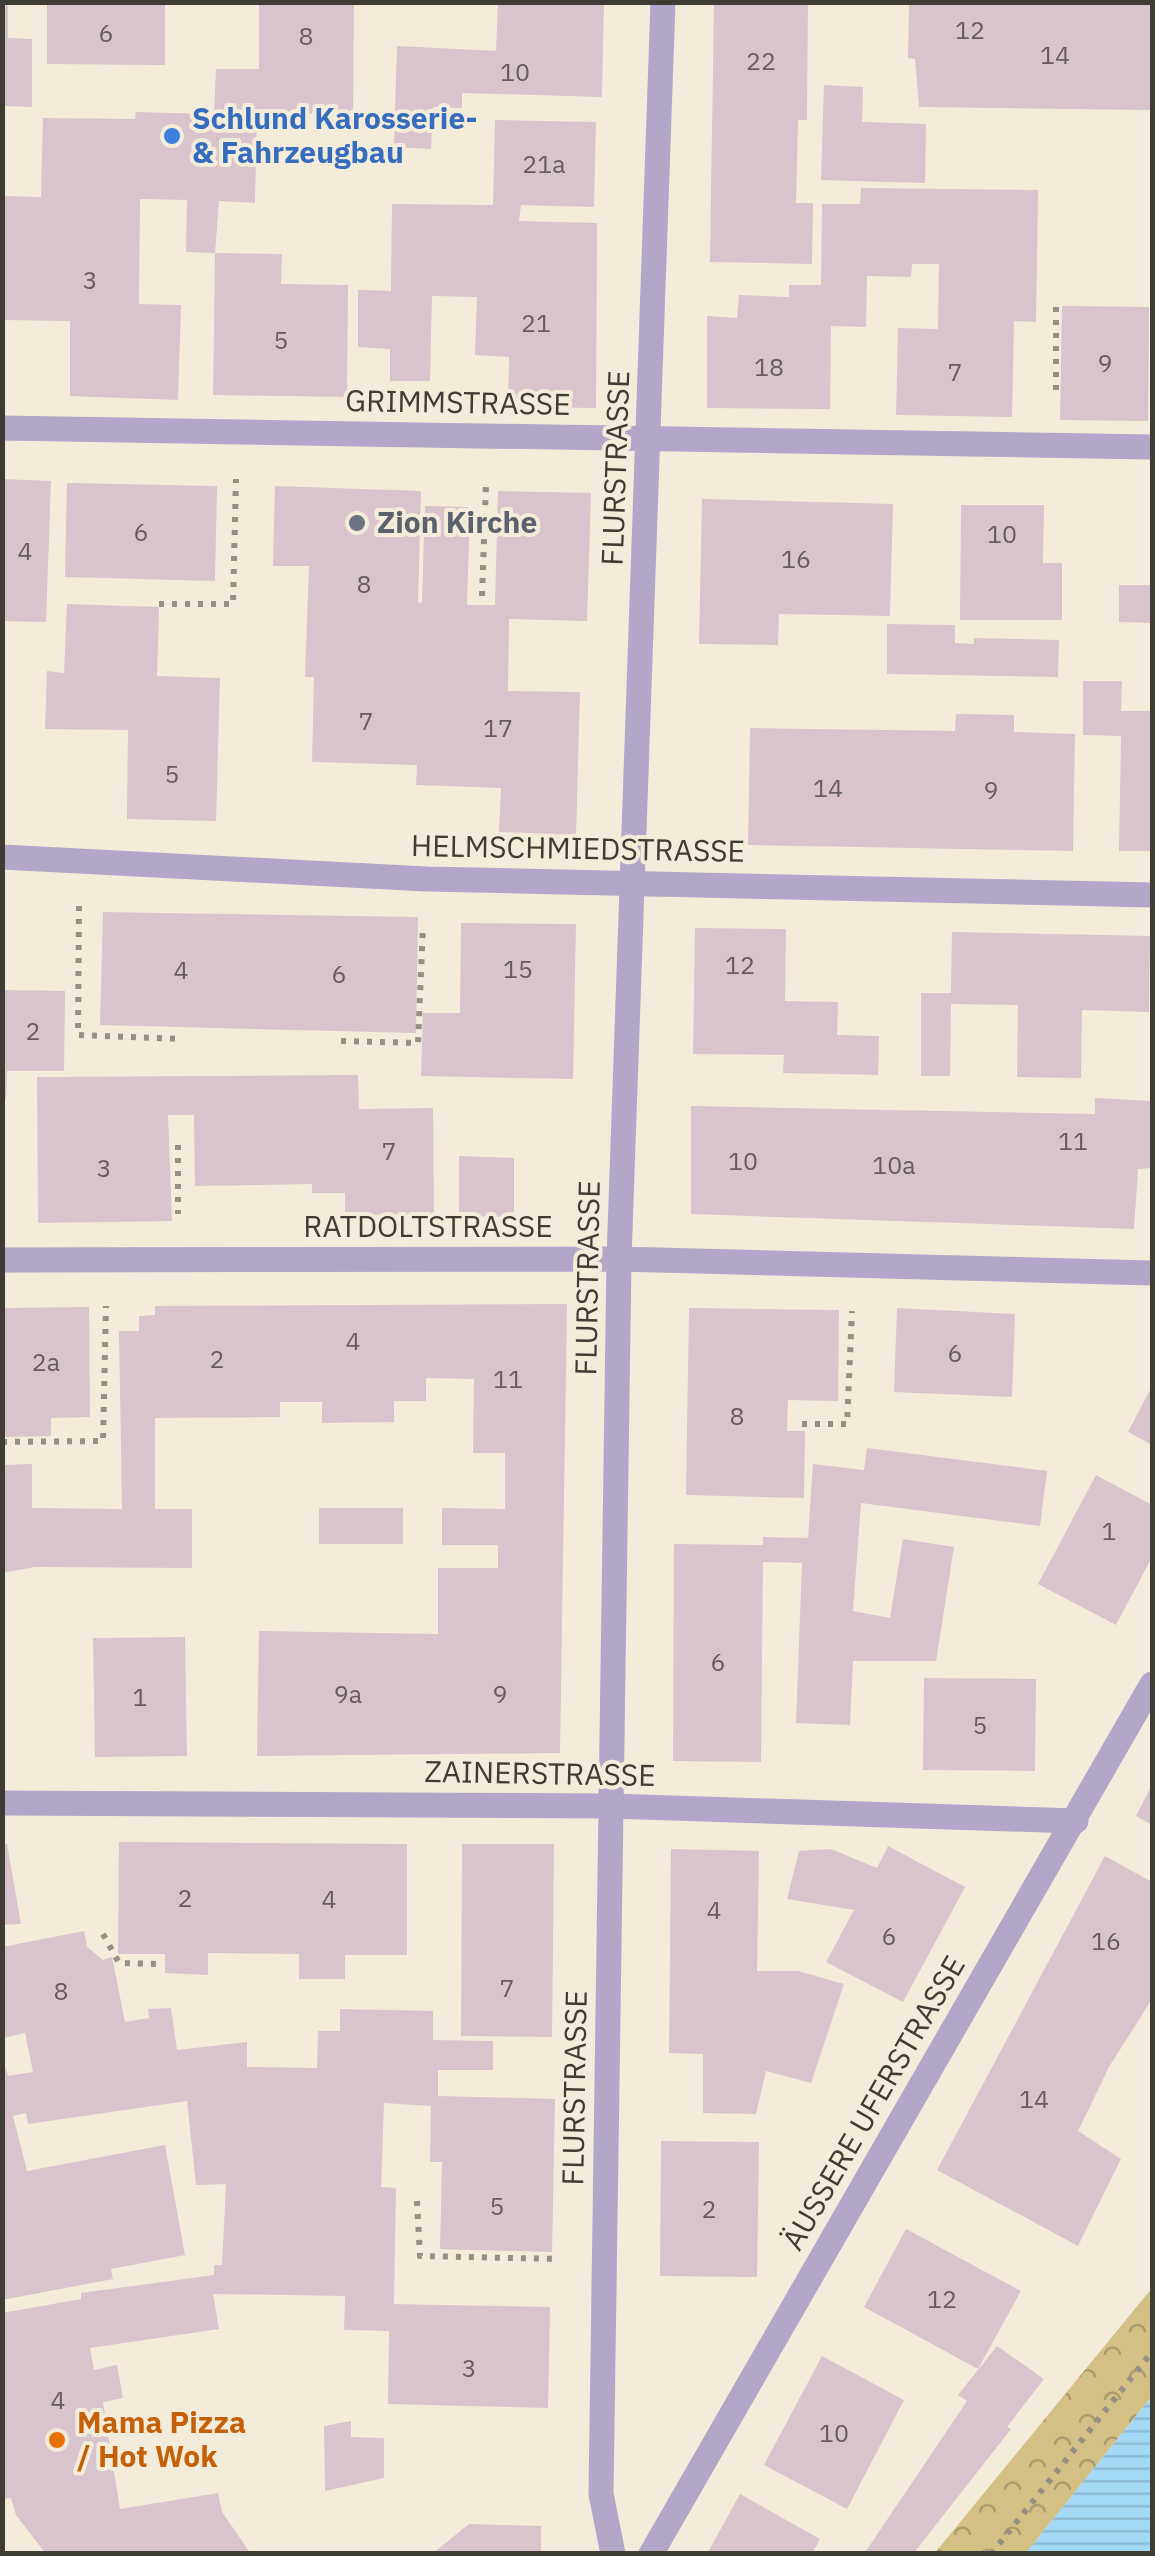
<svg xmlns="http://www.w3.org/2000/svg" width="1155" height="2556" viewBox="0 0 1155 2556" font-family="'IBM Plex Sans',sans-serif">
	<defs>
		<pattern id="park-crowns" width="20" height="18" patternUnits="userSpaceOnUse" patternTransform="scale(2.5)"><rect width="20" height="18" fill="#d4bf84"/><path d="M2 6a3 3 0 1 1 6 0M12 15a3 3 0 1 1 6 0" fill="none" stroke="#ad9c6d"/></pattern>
		<pattern id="water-rules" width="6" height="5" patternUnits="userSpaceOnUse" patternTransform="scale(2.5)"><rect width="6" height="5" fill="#a4d9f6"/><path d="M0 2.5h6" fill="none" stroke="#8ebbd4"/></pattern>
	</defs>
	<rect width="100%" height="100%" fill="#f3ecda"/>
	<path fill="url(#park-crowns)" d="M1152,2288V2396L1026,2553L934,2554Z"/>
	<path fill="url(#water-rules)" d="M1152,2396V2553H1026Z"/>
	<g fill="#d8c4cd">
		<path d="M2,2H8V38L32,39V107L2,106Z"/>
		<path d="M47,2H165V65L47,64Z"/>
		<path d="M259,2H354L353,114L257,113L255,203L219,201L215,253L186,252L187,200L140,199L139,304L181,305L178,400L70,396V321L2,320V196L41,197L43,118L135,119L136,112L214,114L216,69H259Z"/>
		<path d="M498,2H604L602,97L462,93V108L433,107L431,149L394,147L397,46L496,51Z"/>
		<path d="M714,2H808L807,120H798L796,203H813L812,264L710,262Z"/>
		<path d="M909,2L1152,3V110L919,107L915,59L908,58Z"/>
		<path d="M824,85L863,87L862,122L926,124L925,183L821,180Z"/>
		<path d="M495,120L596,122L594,207L521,205L519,221L597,223L596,408L508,407L509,357L475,355L477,297L432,296L430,381H390V349L358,347V290L391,291L392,204L493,205Z"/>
		<path d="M861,188L1038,190L1036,322L1014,321L1012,417L896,415L898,328L938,329L939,264H912L911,277L867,276L866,327L831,326L830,409L707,408V316L737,318L739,295L789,297V285H821L822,204H860Z"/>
		<path d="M215,253L282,254L281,284L348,285L347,397L213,395Z"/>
		<path d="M1062,306L1149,307L1148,421L1060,420Z"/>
		<path d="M2,479L51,481L46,622L2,621Z"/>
		<path d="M67,483L217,486L215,581L65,577Z"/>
		<path d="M275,486L421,491L418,603L422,602L425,506L470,507L467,605H495L498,491L591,493L587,621L509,619L508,691L580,692L576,835L499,832L501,788L416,785L417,765L312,762L314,677H305L309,566H273Z"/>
		<path d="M702,499L893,504L890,616L779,614L778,645L699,644Z"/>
		<path d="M961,505H1044L1043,563H1062V620H960Z"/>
		<path d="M1119,585H1152V623L1119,622Z"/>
		<path d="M67,604L159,607L157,676L220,678L216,821L127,819L128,730L45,729L47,671L64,673Z"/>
		<path d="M887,624L955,625V643L974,644V638L1059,640L1058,677L887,674Z"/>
		<path d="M1083,681H1122L1121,711H1152V851H1119L1121,736L1083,735Z"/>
		<path d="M956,714L1014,715V732L1075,734L1073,851L748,845L750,728L955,731Z"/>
		<path d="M103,912L418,917L416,1033L100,1025Z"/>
		<path d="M461,923L576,924L573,1079L421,1076L423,1013H460Z"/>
		<path d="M695,928L786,929L785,1001L838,1002L837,1035L879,1036L878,1075L783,1073L784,1055L693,1054Z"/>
		<path d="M952,932L1150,936L1149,1012L1082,1010L1081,1078L1017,1077L1018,1005L951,1004L950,1076H921V993H951Z"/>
		<path d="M2,990L65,991L64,1071H7L6,1099H2Z"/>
		<path d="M358,1075L359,1109L433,1108L434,1214L345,1215V1193H312V1184L195,1186L194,1115H168L172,1221L38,1223L37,1077Z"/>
		<path d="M1095,1098L1152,1101V1168L1138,1169L1134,1229L691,1214V1106L1095,1114Z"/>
		<path d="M459,1156L514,1158V1217L459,1216Z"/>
		<path d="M567,1304L560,1753L257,1756L259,1631L438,1634V1568H498V1545H442V1508L505,1509V1453H473L474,1379L426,1378V1401H394V1422L322,1423V1402H280V1417L155,1418V1509H192V1568L35,1567L2,1573V1465L32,1464V1508L122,1509L119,1331H139V1316L155,1315V1306Z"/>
		<path d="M89,1307L90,1417L51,1418V1436L3,1437L2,1308Z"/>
		<path d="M689,1308L839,1310L838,1401L788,1400L787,1431H805L804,1498L686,1495Z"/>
		<path d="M897,1308L1015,1314L1012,1397L894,1392Z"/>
		<path d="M1152,1386V1445L1128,1432Z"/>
		<path d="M867,1448L1047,1471L1040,1526L861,1503L853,1611L890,1618L903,1539L954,1547L936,1661H853L850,1725L796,1723L802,1563L763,1562L761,1762L673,1761L674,1544L763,1545V1537L808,1538L813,1464L864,1470Z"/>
		<path d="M1096,1475L1152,1505V1557L1116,1625L1038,1584Z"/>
		<rect x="319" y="1508" width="84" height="36"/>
		<path d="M185,1637L187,1756L95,1757L93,1638Z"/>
		<path d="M924,1678L1036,1679L1035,1771L923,1770Z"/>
		<path d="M1152,1785V1825L1136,1816Z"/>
		<path d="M119,1842L407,1844V1955H345V1979H299V1954L208,1953V1975L165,1973V1954H118Z"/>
		<path d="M2,1844H7L21,1924L2,1925Z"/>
		<path d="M462,1844H554L552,2037L461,2036Z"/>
		<path d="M888,1846L965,1887L903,2002L826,1962L854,1910L787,1899L799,1851L831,1849L877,1868Z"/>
		<path d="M671,1849L759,1851L757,1971H798L844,1984L811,2083L766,2071L756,2114L703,2113V2054L669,2053Z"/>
		<path d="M1105,1856L1152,1882V1999L1109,2067L1078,2131L1121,2159L1078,2246L937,2170Z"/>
		<path d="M84,1931L87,1947L103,1960L112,1957L125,2022L149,2018L148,2009L171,2008L177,2050L247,2042V2067L317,2068L318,2031H340V2009L433,2011V2040L493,2041V2070H438V2096L555,2099L552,2252L440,2249L442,2162H430L431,2106L384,2103L381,2187L396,2188L394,2304L550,2307L548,2408L388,2404L389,2331L344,2330L345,2296L213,2294L219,2329L90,2348L94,2370L117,2365L123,2398L103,2402L120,2509L218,2493L222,2512L251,2554H46L16,2515L11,2498L2,2499V2313L81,2299V2293L214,2275V2265H222L226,2184L196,2185L187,2101L28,2124L26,2113L13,2116L27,2171L165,2145L185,2255L111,2269L113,2279L2,2300V2056L8,2076L33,2072L25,2033L4,2038L2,2034V1947Z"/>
		<path d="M661,2141L759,2142L757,2277L660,2276Z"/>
		<path d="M906,2229L1021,2291L978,2369L864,2307Z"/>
		<path d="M997,2346L1044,2379L1007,2427L1011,2429L913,2554H864L967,2401L958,2395Z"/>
		<path d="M822,2356L904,2400L847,2509L764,2465Z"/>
		<path d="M351,2421V2437L384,2438V2478L325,2491L324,2426Z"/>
		<path d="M740,2494L820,2539L812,2554H707Z"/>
		<path d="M469,2524L541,2526V2554H432Z"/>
	</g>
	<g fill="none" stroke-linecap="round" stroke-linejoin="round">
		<g stroke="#959083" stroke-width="6" stroke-dasharray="5 8" stroke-linecap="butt">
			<path d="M1056,307V396"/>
			<path d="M482,596L486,483"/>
			<path d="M159,604H233L236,479"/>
			<path d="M79,906L78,1035L181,1039"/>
			<path d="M341,1041L418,1043L423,926"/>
			<path d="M178,1145V1214"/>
			<path d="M802,1424H847L852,1311"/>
			<path d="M2,1442L103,1441L106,1306"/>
			<path d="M103,1934L119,1963L159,1964"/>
			<path d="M417,2201L420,2256L558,2259"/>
			<path d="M991,2554L1152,2352"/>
		</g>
		<g stroke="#b2a6c9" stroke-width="25">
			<path d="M2,428L1152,447"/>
			<path d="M2,857L426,879L1152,895"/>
			<path d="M2,1260L619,1259L1152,1273"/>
			<path d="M2,1803L611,1806L1076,1821"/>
			<path d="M613,2554L601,2494L619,1259L663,2"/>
			<path d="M651,2554L1152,1684"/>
		</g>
	</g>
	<circle fill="#3f7fe0" stroke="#f3ecda" stroke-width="4" cx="172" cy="136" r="10"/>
	<circle fill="#6b7280" stroke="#f3ecda" stroke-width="4" cx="357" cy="523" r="10"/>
	<circle fill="#e8710a" stroke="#f3ecda" stroke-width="4" cx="57" cy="2440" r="10"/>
	<g text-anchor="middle" stroke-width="8" stroke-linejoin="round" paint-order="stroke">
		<g font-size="25" fill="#645e5a">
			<text x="970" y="39">12</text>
			<text x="106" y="42">6</text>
			<text x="306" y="45">8</text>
			<text x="1055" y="64">14</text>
			<text x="761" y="70">22</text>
			<text x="515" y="81">10</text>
			<text x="544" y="173">21a</text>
			<text x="90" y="289">3</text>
			<text x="536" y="332">21</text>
			<text x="281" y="349">5</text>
			<text x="1105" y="372">9</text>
			<text x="769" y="376">18</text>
			<text x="955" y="381">7</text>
			<text x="141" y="541">6</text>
			<text x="1002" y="543">10</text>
			<text x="25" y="560">4</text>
			<text x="796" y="568">16</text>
			<text x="364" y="593">8</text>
			<text x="366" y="730">7</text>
			<text x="498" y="737">17</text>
			<text x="172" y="783">5</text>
			<text x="828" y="797">14</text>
			<text x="991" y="799">9</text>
			<text x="740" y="974">12</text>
			<text x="518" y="978">15</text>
			<text x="181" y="979">4</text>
			<text x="339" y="983">6</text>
			<text x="33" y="1040">2</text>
			<text x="1073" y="1150">11</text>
			<text x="389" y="1160">7</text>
			<text x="743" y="1170">10</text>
			<text x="894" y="1174">10a</text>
			<text x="104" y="1177">3</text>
			<text x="353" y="1350">4</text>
			<text x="955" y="1362">6</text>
			<text x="217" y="1368">2</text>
			<text x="46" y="1371">2a</text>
			<text x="508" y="1388">11</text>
			<text x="737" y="1425">8</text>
			<text x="1109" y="1540">1</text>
			<text x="718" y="1671">6</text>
			<text x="348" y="1703">9a</text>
			<text x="500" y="1703">9</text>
			<text x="140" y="1706">1</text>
			<text x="980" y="1734">5</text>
			<text x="185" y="1907">2</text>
			<text x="329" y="1908">4</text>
			<text x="714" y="1919">4</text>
			<text x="889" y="1945">6</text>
			<text x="1106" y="1950">16</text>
			<text x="507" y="1997">7</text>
			<text x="61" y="2000">8</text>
			<text x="1034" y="2108">14</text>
			<text x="497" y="2215">5</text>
			<text x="709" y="2218">2</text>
			<text x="942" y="2308">12</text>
			<text x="469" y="2377">3</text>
			<text x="58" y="2409">4</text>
			<text x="834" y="2442">10</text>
		</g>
		<g font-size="30" font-weight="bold" fill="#366cbe" stroke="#f3ecda" text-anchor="start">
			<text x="192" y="129">Schlund Karosserie-<tspan x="192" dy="34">&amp; Fahrzeugbau</tspan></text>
		</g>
		<g font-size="30" fill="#3e3c34" stroke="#f3ecda">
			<text transform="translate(458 403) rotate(1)" y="10">GRIMMSTRASSE</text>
			<text transform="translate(616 468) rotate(-88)" y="10">FLURSTRASSE</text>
			<text transform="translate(578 849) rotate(1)" y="10">HELMSCHMIEDSTRASSE</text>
			<text x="428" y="1237">RATDOLTSTRASSE</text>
			<text transform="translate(588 1278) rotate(-89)" y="10">FLURSTRASSE</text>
			<text transform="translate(540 1774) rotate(1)" y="10">ZAINERSTRASSE</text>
			<text transform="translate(575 2088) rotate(-89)" y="10">FLURSTRASSE</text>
			<text transform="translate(874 2103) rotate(-60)" y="10">ÄUSSERE UFERSTRASSE</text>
		</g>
		<g font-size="30" font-weight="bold" fill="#5b616d" stroke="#f3ecda" text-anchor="start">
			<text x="377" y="533">Zion Kirche</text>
		</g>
		<g font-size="30" font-weight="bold" fill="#c56008" stroke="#f3ecda" text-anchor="start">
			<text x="77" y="2433">Mama Pizza<tspan x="77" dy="34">/ Hot Wok</tspan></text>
		</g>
	</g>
	<rect width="1155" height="2556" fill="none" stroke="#3e3c34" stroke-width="10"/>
</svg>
